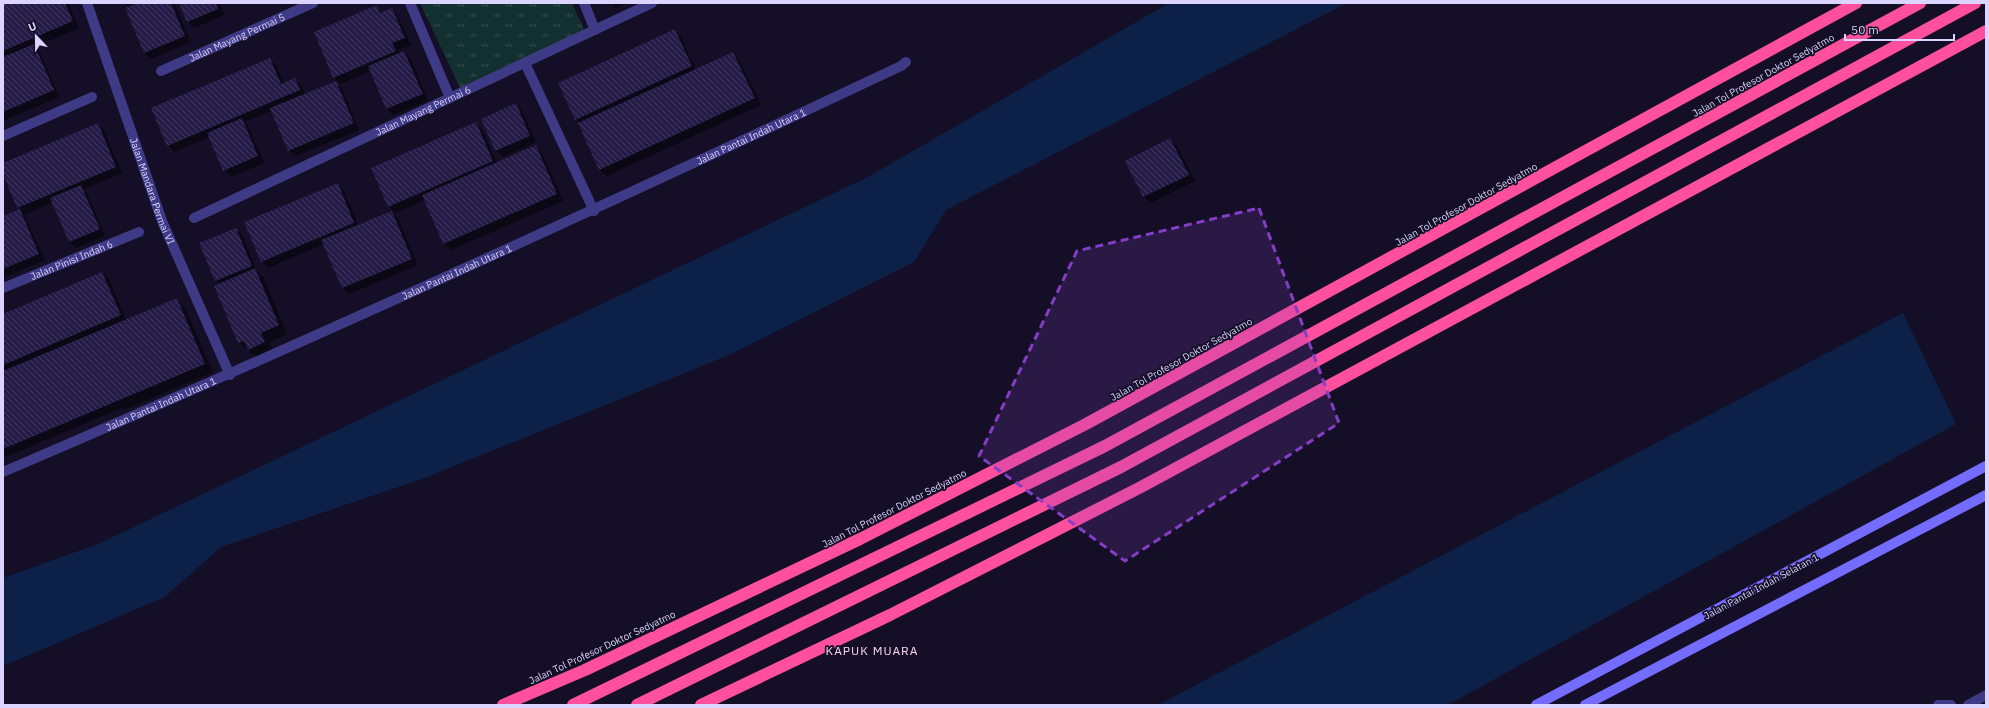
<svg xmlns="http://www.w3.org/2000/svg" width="1989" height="708" viewBox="0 0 1989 708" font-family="'IBM Plex Sans',sans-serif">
	<defs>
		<pattern id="park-tufts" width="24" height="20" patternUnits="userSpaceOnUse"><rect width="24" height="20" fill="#123030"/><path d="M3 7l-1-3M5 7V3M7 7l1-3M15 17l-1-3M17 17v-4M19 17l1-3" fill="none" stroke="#344d4f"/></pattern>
		<pattern id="building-back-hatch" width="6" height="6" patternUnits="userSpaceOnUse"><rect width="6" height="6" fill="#251b47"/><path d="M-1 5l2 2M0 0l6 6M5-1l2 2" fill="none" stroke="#443b63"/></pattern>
	</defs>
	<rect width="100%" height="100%" fill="#140f26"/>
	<path fill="url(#park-tufts)" d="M420,3H572L585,32L461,90Z"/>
	<g fill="#0c2048">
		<path d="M1169,3H1347L946,210L914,262L729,355L425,478L221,547L165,597L3,666V578L98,544L868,177Z"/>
		<path d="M1903,313L1956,424L1448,705H1158Z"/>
	</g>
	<g fill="#0007">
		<path d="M3,3H68L79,28L35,47L40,52L59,97L3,121Z"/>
		<path d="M174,3L191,42L151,59L144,53L126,9L129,8L125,3Z"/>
		<path d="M180,3H219L224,15L194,28L188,22Z"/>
		<path d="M611,3H625L615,8Z"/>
		<path d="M376,7L383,13L392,9L398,16L411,45L398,50L400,54L404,52L411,59L428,101L393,115L387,109L371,71L340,84L334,77Z"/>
		<path d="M675,30L681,37L696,70L733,53L739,59L761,105L607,176L600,170L579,124L580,123L576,119Z"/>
		<path d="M270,59L276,65L284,84L295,80L302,86L305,95L335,82L342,88L359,130L296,156L289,150L273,110L245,122L248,126L264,163L231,177L224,170L210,137L174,152L168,145Z"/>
		<path d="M516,104L522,111L536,142L503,157L496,151L482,119Z"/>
		<path d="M475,123L482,130L497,163L535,146L542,153L563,201L451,250L444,243L425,200L393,214L398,218L418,265L349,294L343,288L324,244L268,268L262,261L338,184L344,191L359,226L393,211L389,206Z"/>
		<path d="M98,124L104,131L122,173L84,189L87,193L105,236L76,248L70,241L53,202L24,215L45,260L3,278V218L21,210L3,172V164Z"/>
		<path d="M1170,140L1177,146L1195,181L1151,203L1144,197L1127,161Z"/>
		<path d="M236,229L242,235L257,271L264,278L287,334L269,342L273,351L257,358L239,342L220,284L216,280Z"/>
		<path d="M102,273L109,279L126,321L177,299L185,308L213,372L124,410L122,408L3,458V315Z"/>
	</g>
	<g fill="url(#building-back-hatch)">
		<path d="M3,3H65L73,21L3,51Z"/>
		<path d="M137,3H171L185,36L144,53L125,8Z"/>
		<path d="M179,3H216L218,9L187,22Z"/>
		<path d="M377,5L380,13L392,8L405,38L392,43L396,51L333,78L314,32Z"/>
		<path d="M675,29L692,66L575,120L558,83Z"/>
		<path d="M34,44L54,90L3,112V57Z"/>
		<path d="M404,51L423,94L386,109L368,66Z"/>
		<path d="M733,52L755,98L599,170L578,123Z"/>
		<path d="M270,58L281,84L295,78L300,90L167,146L151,108Z"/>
		<path d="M336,81L354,123L288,151L270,108Z"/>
		<path d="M516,103L530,136L495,151L481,119Z"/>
		<path d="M242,118L258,156L223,171L207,133Z"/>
		<path d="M476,122L493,161L388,207L371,168Z"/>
		<path d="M98,123L116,167L17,208L3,174V163Z"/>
		<path d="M1170,138L1189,175L1143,197L1125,161Z"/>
		<path d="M536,145L557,194L443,244L422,195Z"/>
		<path d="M338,183L354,223L261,262L244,222Z"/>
		<path d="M81,185L100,229L69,242L50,198Z"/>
		<path d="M20,209L39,254L3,269V216Z"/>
		<path d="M392,211L412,259L342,288L321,240Z"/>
		<path d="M236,228L252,266L215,281L199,243Z"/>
		<path d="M255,268L279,325L261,333L265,342L248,350L244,341L238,343L214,286Z"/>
		<path d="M102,272L121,315L3,365V314Z"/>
		<path d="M177,298L205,364L3,449V371Z"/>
	</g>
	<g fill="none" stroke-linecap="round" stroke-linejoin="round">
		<g stroke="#3f3a85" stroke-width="10">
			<path id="s1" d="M87,3L162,221L230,375"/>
			<path d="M410,3L450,98"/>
			<path d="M584,3L595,30"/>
			<path d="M525,63L594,211"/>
			<path id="s2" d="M161,71L313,3"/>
			<path d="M3,136L92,97"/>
			<path id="s3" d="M194,218L652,3"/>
			<path id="s4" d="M3,288L139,232"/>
			<path id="s5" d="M3,472C305,343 604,206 901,66L906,62"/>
			<path d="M1938,705H1951"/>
			<path d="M1968,705L1986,695"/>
		</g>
		<g stroke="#746bff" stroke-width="10">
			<path d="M1536,705L1986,466"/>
			<path d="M1585,705L1986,495"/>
		</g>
		<g stroke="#ff4f9d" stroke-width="12">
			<path d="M503,705L585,670L860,539L1086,424L1856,3"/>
			<path d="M573,705L1105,446L1920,3"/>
			<path d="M637,705L1121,467L1975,3"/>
			<path d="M701,705L890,615L1141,487L1986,31"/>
		</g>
	</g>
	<path fill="#843dc5" fill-opacity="0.2" stroke="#843dc5" stroke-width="3" stroke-dasharray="8 5" stroke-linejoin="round" d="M1259,208L1339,423L1125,561L979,456L1077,251Z"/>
	<g text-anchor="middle" stroke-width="3.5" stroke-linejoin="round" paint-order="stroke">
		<g font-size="10" fill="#dad4ff" stroke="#140f26">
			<text dy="4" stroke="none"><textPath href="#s2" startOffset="83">Jalan Mayang Permai 5</textPath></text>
			<text transform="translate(1763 75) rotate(-29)" y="4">Jalan Tol Profesor Doktor Sedyatmo</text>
			<text dy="4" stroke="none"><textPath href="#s3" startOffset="253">Jalan Mayang Permai 6</textPath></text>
			<text dy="4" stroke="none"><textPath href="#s5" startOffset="820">Jalan Pantai Indah Utara 1</textPath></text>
			<text dy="4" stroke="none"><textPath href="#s1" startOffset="199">Jalan Mandara Permai VI</textPath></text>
			<text transform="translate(1466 204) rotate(-29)" y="4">Jalan Tol Profesor Doktor Sedyatmo</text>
			<text dy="4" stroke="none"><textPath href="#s4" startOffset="74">Jalan Pinisi Indah 6</textPath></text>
			<text dy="4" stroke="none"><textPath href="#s5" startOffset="496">Jalan Pantai Indah Utara 1</textPath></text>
			<text transform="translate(1181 359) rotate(-29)" y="4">Jalan Tol Profesor Doktor Sedyatmo</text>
			<text dy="4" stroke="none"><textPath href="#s5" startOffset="172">Jalan Pantai Indah Utara 1</textPath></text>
			<text transform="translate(894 508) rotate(-27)" y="4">Jalan Tol Profesor Doktor Sedyatmo</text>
			<text transform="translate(1761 586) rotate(-28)" y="4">Jalan Pantai Indah Selatan 1</text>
			<text transform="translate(602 647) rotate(-25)" y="4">Jalan Tol Profesor Doktor Sedyatmo</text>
		</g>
		<g font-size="12" letter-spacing="1" fill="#ffd6ef" stroke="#140f26">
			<text x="872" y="655">KAPUK MUARA</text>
		</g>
	</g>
	<rect width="1989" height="708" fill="none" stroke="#dad4ff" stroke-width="8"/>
	<g transform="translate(36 36) rotate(338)" stroke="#140f26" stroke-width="3" paint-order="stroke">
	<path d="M0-3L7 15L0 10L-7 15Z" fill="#dad4ff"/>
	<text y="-6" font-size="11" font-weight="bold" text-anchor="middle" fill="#dad4ff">U</text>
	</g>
	<path d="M1845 34v6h109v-6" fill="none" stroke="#dad4ff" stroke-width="2"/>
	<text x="1851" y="34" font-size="12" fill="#dad4ff" stroke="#140f26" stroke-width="3" paint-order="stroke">50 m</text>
</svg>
